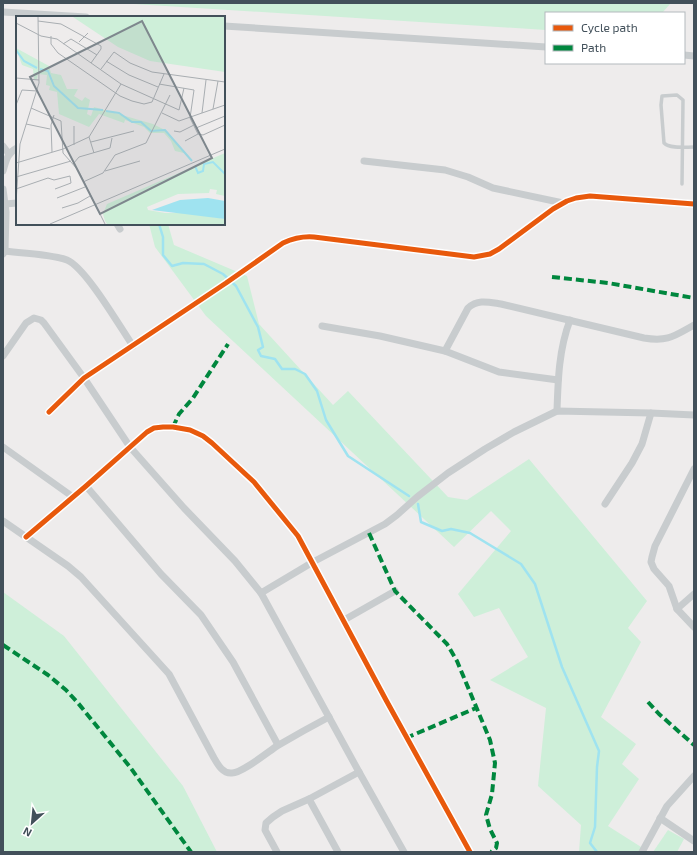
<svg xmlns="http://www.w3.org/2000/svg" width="697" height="855" viewBox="0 0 697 855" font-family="'Exo 2',sans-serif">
	<rect width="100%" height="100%" fill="#eeecec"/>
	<g fill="#ceefd9">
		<path d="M118,3H671L662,13H546V30Z"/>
		<path d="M149,224H168L174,245L247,276L259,324L333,405L348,391L448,497L467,500L529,459L647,601L628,628L641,642L601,717L636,744L622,764L639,779L608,826L649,852H579L581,825L538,786L546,708L490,680L528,657L499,608L474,617L458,594L511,531L491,511L454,547L206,316L155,247Z"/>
		<path d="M3,592L64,636L183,786L217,852H3Z"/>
		<path d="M668,830L684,839L677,852H653Z"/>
	</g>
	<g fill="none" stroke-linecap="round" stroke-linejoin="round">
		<g stroke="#9fe3f0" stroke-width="2.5">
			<path d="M159,224L163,237V255L172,266L183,263L204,264L223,274L236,286L258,327L263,347L258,350L261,356L275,359L282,369H295L305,374L317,391L326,420L348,456L409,496"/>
			<path d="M418,504L421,522L442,531L451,529L470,533L521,564L535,584L562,667L599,751L597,767L595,827L590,843L597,852"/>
		</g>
		<path stroke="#c8ccce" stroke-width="3.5" d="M682,184L683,100L677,95L662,96L661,105L664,143C670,149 685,147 694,147"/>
		<g stroke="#c8ccce" stroke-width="7">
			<path d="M3,12L86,17"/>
			<path d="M224,26L546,47"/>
			<path d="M684,55L694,56"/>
			<path d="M3,146L9,154"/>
			<path d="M364,161L445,170L468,177L493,188L563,203"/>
			<path d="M3,171C6,161 7,153 17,148"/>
			<path d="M3,189L6,212L5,251L3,254"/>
			<path d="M5,204L17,203"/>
			<path d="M117,224L120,229"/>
			<path d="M3,251C21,253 52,254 67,260C86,268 120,327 133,346"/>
			<path d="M322,326L380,336L445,351L499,372L558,380"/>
			<path d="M445,351L468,308C478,299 488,302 501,304L644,338C668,342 674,336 694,325"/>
			<path d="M3,356L26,323L34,318L41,320L44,323L84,378L130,447L184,508L235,561L261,593L359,772L404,852"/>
			<path d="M557,411C558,379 559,349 570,320"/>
			<path d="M49,412L84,378L226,283L283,243C294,238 303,236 314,237L474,257L490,254L499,249L553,209L567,201L576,198L590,196L694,204"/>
			<path d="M3,447L73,497"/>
			<path d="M694,469L655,546L652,557L651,562L654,569L669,586L677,609L694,627"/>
			<path d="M86,486L161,574L201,615L233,662L278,745"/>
			<path d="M605,504L632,463L642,444L651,413"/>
			<path d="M3,521L68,566L81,577L169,674L214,758C218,765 223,774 232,773C242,773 268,752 277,746C294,736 312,726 329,717"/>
			<path d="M26,537L86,486L147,432L154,428L163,427H173L190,430L203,436L212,443L254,482L298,536L386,700L470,852"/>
			<path d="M261,593L313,562L385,524L397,515L417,497L448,473L485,449L514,432L557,411L651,413L694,415"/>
			<path d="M677,609L694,594"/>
			<path d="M344,620L395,591"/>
			<path d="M309,799L338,852"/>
			<path d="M660,818L694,841"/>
			<path d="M277,852L265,830L266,823L273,817L282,811L309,799L359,772"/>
			<path d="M642,852L667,806L694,776"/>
		</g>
		<g stroke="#00873e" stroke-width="4" stroke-dasharray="8 4" stroke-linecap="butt">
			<path d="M552,277L608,283L694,298"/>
			<path d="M173,427L179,414L193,398L228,344"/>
			<path d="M369,533L395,591L447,644L457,661L490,740L495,763L492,794L486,815L490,829L497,843L496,848L491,852"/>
			<path d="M3,645L48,675L66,690L78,703L130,767L191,852"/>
			<path d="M648,702L659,714L694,745"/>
			<path d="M406,738L476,708"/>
		</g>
		<g stroke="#fff" stroke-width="8">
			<g id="cycleway">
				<path d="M49,412L84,378L226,283L283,243C294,238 303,236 314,237L474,257L490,254L499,249L553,209L567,201L576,198L590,196L694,204"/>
				<path d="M26,537L86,486L147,432L154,428L163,427H173L190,430L203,436L212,443L254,482L298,536L386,700L470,852"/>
			</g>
		</g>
		<use href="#cycleway" stroke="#e8590c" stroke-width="5"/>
	</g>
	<g transform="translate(16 16)">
		<rect width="209" height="209" fill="#eeecec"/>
		<path d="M57,1H209V56L134,45L102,31ZM0,32L33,50L35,57L45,59L51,73H62L58,80L66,85L69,81L74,84L71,98L75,100L78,91L137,108L151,115L175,146L168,137L159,135L155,125L148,117H134L128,111L109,104L108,107L83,98L73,111L43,98L41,76L33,74L34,70L30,69L31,59L22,58L21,63H18L17,53L6,49ZM209,137V180L200,178L201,174L194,173L193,177L162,178L131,191L132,194L149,197H174L209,203V208H91L89,205L87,198L91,188Z" fill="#ceefd9"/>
		<path d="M192,182L209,185V203L136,194L164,184Z" fill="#9fe3f0"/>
		<path fill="none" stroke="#9fe3f0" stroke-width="2" d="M0,34L8,45L21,52M24,53L32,55L38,70L62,92L87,94M90,95L103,97L116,106H125L135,115L149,114L176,145M179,150L182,157L187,155L188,148L197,146L209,158"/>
		<path fill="none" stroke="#a9aeb2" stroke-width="1" d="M22,5L45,8L85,30V33L75,47M0,7L25,20L41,23L105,68L163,94L168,72M35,20V28L42,37L104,80L116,85L128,88L136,86L148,58M63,26L72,17M47,28L55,23L81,39M90,45L113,59L142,71M85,53L98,36L114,47L136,56L209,66M0,62L23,64M143,68L178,74L174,102L182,118L169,125M0,89L6,74L21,75M15,92L45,105L47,137L62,154L89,208M197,93L202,65M146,97L163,105L209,89M186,97L190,64M10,108L34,113M58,110V129M180,112L209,100M158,115L164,116L178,109M182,118L187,119L209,109M73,121L78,137M75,126L118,115M36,136L35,109L38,99M0,147L47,133L73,121L105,68M57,148L63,141L94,132L96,122M89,155L124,145M0,161L55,145M67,166L87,157L99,139L130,127L154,79M0,173L32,162L38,164L54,160L55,167L39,173M41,182L69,171M0,186L4,128L23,67L22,1M46,192L62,187L74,180M34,208L209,133"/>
		<path fill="#7e878d" fill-opacity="0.15" stroke="#7e878d" stroke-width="2" d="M126,5L196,142L84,198L14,61Z"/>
		<rect width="209" height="209" fill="none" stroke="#42505a" stroke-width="2"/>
	</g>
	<rect width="697" height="855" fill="none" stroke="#42505a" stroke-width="8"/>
	<rect x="545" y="12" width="140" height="52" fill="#ffffff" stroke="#b3b9bd"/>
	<rect x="553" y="25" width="20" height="6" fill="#e8590c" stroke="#b3b9bd"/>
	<text x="581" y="32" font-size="12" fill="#42505a">Cycle path</text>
	<rect x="553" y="45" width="20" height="6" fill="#00873e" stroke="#b3b9bd"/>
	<text x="581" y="52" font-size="12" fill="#42505a">Path</text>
	<g transform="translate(32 823) rotate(207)" stroke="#ffffff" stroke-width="3" paint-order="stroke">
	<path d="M0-3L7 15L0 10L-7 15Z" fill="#42505a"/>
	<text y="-6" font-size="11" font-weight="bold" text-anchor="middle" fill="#42505a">N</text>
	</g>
</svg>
